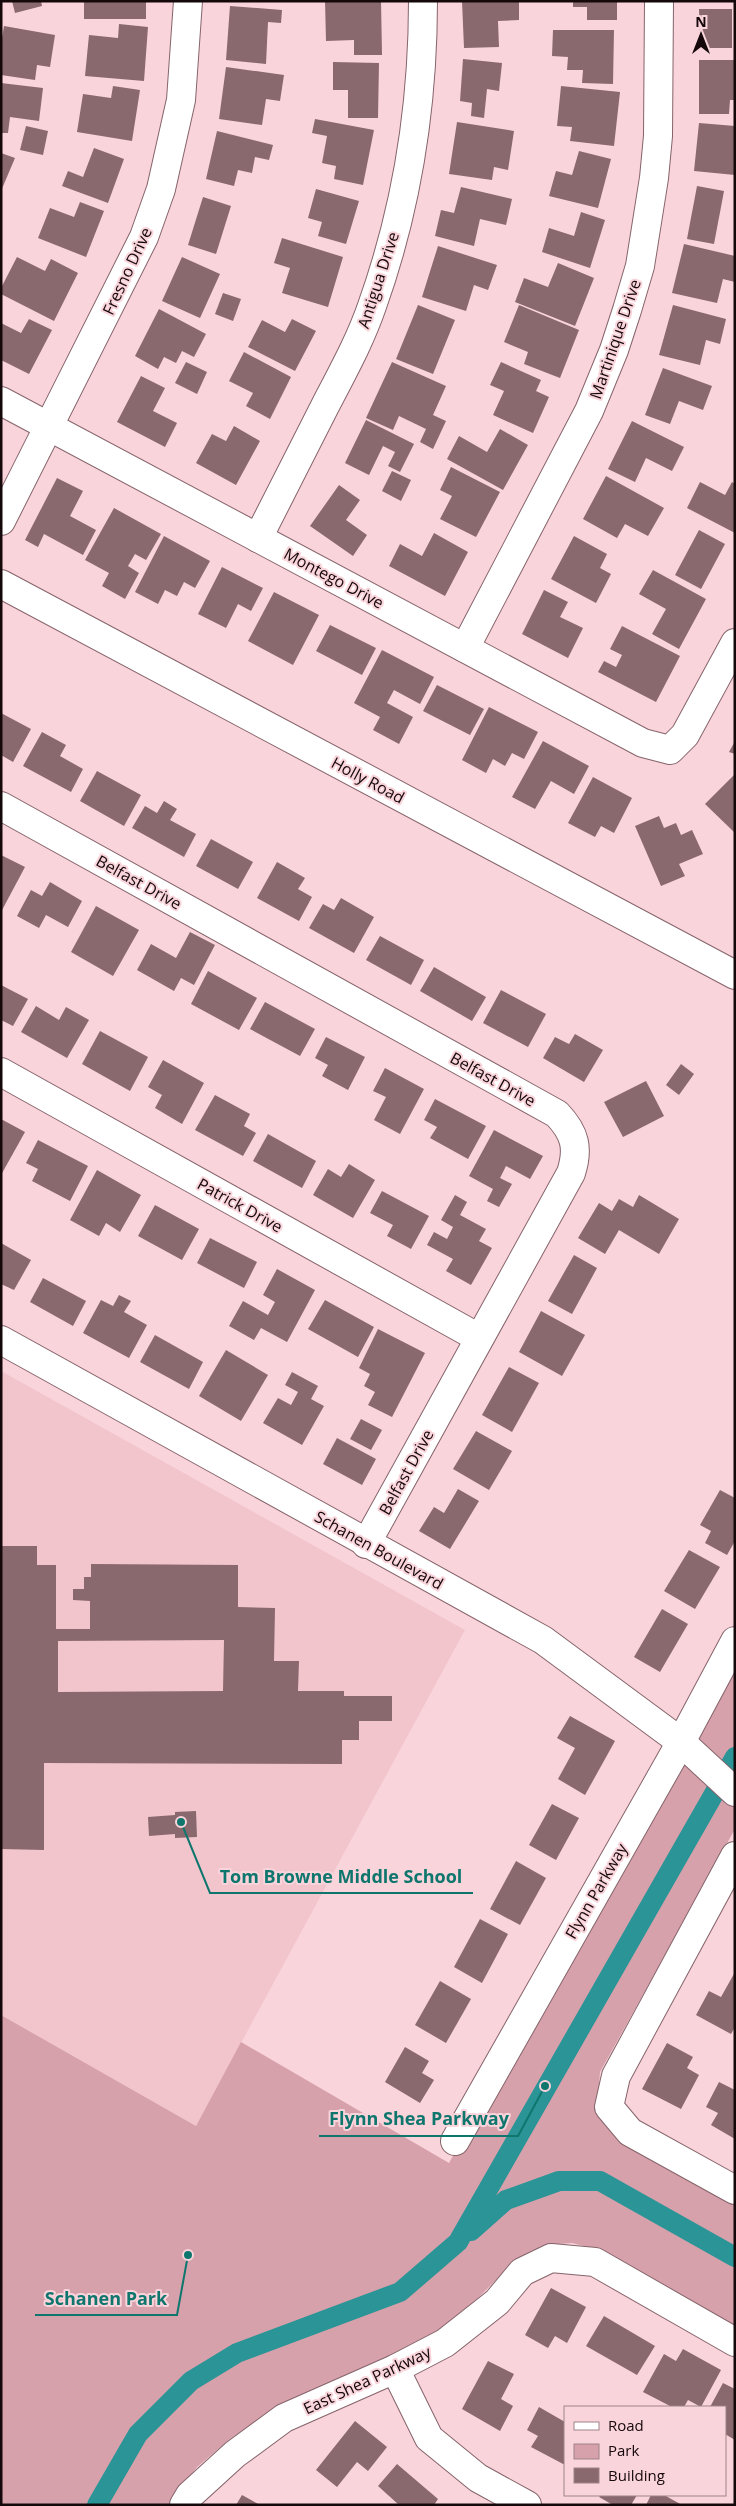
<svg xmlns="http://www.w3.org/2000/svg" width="736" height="2506" viewBox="0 0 736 2506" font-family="'Open Sans',sans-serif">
	<rect width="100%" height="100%" fill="#fad4db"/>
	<path fill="#f2c5cd" d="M1,1371L465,1630L196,2126L1,2015Z"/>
	<path fill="#d6a1ab" d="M735,1649V1829L600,2072L598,2099L735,2203V2326L600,2250L572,2243L544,2245L512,2264L478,2298L435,2334L396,2357L272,2411L230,2439L197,2467L168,2505H1V2015L196,2126L241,2042L449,2163Z"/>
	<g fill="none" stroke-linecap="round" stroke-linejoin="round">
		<g stroke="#2a9496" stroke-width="20">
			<path d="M471,2231L506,2200L559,2181H600L735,2257"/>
			<path d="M97,2505L138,2434L191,2381L237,2353L400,2292L458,2242L735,1757"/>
		</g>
	</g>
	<g fill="#89686e" fill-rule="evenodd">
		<path d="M12,1H41L42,6L15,13Z"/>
		<rect x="84" y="1" width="62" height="18"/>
		<path d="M325,1H381L382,55H354V40L326,41Z"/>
		<path d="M462,1H519V20L498,21L499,47L464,48Z"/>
		<path d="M573,1H617V20H587V7H573Z"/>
		<path d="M230,6L282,10L281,23L268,22L266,64L226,60Z"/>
		<path d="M699,9H732V48H700Z"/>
		<path d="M119,24L148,27L144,81L85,76L89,35L118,38Z"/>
		<path d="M4,26L55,35L50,67L37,65L35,80L1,75V44Z"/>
		<path d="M553,30H614L613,84L582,83L583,70H567L568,57L552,56Z"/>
		<path d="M463,59L502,63L499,91L487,89L484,118L471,116L472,103L460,101Z"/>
		<path d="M699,60H735V100H730L729,114H699Z"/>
		<path d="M333,62L379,63L378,118H348V90H333Z"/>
		<path d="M226,67L284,75L280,101L266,99L262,125L219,119Z"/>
		<path d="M1,83L43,88L39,121L10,117L8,133H1Z"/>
		<path d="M113,86L140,90L132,141L77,132L83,94L111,98Z"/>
		<path d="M561,86L620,92L614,146L570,141L572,127L557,126Z"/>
		<path d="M315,119L374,130L363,185L334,179L336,166L322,163L327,136L312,133Z"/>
		<path d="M457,122L514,131L508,170L494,167L492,180L449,174Z"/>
		<path d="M699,123L735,126V175L694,171Z"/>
		<path d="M26,126L48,131L43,155L20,150Z"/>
		<path d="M217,131L273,145L269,160L255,157L252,173L238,170L234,186L206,179Z"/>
		<path d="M94,148L124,159L108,203L62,186L68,171L83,177Z"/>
		<path d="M579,151L611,159L598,208L549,196L556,171L572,175Z"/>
		<path d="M1,153L15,158L1,191Z"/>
		<path d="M697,186L724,191L714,244L687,239Z"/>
		<path d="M461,187L512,199L506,225L480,219L474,246L435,236L441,210L454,213Z"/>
		<path d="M316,189L359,201L346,244L318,236L322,222L308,218Z"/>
		<path d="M203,197L231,206L216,254L188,245Z"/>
		<path d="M80,202L104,211L86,257L38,238L50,208L74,217Z"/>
		<path d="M581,212L605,220L590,268L542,252L549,228L574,236Z"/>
		<path d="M282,238L343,257L328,307L282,293L290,268L274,263Z"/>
		<path d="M684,244L735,256V282L723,279L717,303L672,293Z"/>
		<path d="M438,246L497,265L488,290L474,285L466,311L422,297Z"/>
		<path d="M17,257L45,271L51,259L78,273L54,321L1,294V288Z"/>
		<path d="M182,257L220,274L200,318L162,301Z"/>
		<path d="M558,263L594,278L575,326L515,302L524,278L548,287Z"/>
		<path d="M223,293L241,299L233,321L215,314Z"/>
		<path d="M418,305L455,320L433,374L396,359Z"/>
		<path d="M519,305L579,330L560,378L524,364L528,352L504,342Z"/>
		<path d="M673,305L726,319L720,344L706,340L700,365L659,355Z"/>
		<path d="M159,309L206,334L194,357L182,351L176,363L164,357L158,369L135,356Z"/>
		<path d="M29,319L52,330L29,374L1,360V323L21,333Z"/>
		<path d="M292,319L316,331L295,371L248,347L262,320L285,332Z"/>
		<path d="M244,352L291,377L270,419L246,406L253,393L229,381Z"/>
		<path d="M186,362L207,372L197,394L175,383Z"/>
		<path d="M392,362L446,386L433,415L446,421L433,449L420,442L426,429L399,416L393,430L366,418Z"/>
		<path d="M501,362L541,380L536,391L549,397L533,433L493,415L504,391L490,385Z"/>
		<path d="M663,368L712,386L703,410L679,401L670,424L645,415Z"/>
		<path d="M141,376L165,388L153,411L177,423L165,447L117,422Z"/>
		<path d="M366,420L414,444L400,472L388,466L395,452L383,446L369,475L345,463Z"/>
		<path d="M632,421L684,447L672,471L646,458L635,482L608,469Z"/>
		<path d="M234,426L260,441L236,485L196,463L212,434L226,441Z"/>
		<path d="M500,429L528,445L503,490L447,459L459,436L487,452Z"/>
		<path d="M451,467L500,492L476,537L440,519L452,496L440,490Z"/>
		<path d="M392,471L411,480L401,501L382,491Z"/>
		<path d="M606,476L664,508L648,536L625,524L617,538L583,519Z"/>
		<path d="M57,478L83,491L70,516L96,530L83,555L44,534L38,547L25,540Z"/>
		<path d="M700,482L725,495L732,482L735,484V533L687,508Z"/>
		<path d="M339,485L360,500L346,520L367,535L353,556L310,526Z"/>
		<path d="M114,508L161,534L146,560L135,554L128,566L139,573L125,599L102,586L109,573L85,560Z"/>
		<path d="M699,530L725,544L701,589L675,575Z"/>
		<path d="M434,533L468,552L445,596L389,566L400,544L422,556Z"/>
		<path d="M164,536L210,561L195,588L184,582L177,596L165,590L158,604L135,592Z"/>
		<path d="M574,536L607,554L600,568L611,574L596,603L551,579Z"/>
		<path d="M222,567L263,588L251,611L238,604L226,628L198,614Z"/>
		<path d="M653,570L706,599L679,649L652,634L666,609L639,594Z"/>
		<path d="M544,590L568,602L560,617L583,628L568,658L522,634Z"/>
		<path d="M274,592L319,615L293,665L248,641Z"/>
		<path d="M330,625L376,648L362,675L316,651Z"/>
		<path d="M622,626L680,656L656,702L598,672L604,661L616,667L622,655L610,649Z"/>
		<path d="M382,650L434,677L420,704L394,690L387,703L413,717L399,744L373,730L380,717L354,703Z"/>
		<path d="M437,685L484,709L470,735L423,711Z"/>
		<path d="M489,707L538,732L524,759L512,753L505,766L493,759L486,773L462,760Z"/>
		<path d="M1,713L31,729L13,762L1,755Z"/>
		<path d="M42,732L66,745L60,756L83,769L71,792L23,766Z"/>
		<path d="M543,741L589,766L574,794L551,781L535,809L512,797Z"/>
		<path d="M735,741V754L729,752Z"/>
		<path d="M97,771L141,795L124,826L80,801Z"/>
		<path d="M735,774V833L705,804Z"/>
		<path d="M593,777L632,798L614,833L601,826L595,837L568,823Z"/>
		<path d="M164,801L177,809L170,820L196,834L184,857L132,828L145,806L157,813Z"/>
		<path d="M659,816L664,828L676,823L681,835L692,830L703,854L679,864L685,876L661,886L635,826Z"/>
		<path d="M211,839L253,862L238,889L196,866Z"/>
		<path d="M1,855L25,867L1,912Z"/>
		<path d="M277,862L305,878L298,889L312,897L299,921L257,898Z"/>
		<path d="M50,882L82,901L68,927L46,915L39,928L17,916L31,890L42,896Z"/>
		<path d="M341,898L374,917L354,953L309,928L323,904L334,910Z"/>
		<path d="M96,906L139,930L113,976L71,952Z"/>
		<path d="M190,932L215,945L194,985L181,978L174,991L137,970L151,944L176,958Z"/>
		<path d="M380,936L424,960L411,985L366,960Z"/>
		<path d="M434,967L486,997L472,1021L420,991Z"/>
		<path d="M208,971L257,998L239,1030L191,1004Z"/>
		<path d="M1,985L28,999L13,1026L1,1020Z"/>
		<path d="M501,990L546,1014L528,1047L483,1023Z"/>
		<path d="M265,1002L315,1029L300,1056L250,1029Z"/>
		<path d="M36,1006L59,1020L66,1007L89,1020L67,1058L21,1032Z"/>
		<path d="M100,1031L148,1057L130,1091L82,1064Z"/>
		<path d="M575,1034L603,1050L584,1082L543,1058L555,1037L569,1044Z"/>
		<path d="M326,1037L365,1057L348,1090L322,1076L328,1065L315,1058Z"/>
		<path d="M163,1060L204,1083L182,1124L155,1108L162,1095L148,1087Z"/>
		<path d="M681,1064L694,1074L679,1095L666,1085Z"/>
		<path d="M385,1068L424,1089L400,1134L374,1120L386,1097L373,1091Z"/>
		<path d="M646,1081L664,1116L623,1137L604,1102Z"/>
		<path d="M215,1095L250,1114L244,1126L256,1133L243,1156L195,1130Z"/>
		<path d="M435,1099L486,1126L468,1159L430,1138L437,1127L424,1120Z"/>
		<path d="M1,1119L25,1132L1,1175Z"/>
		<path d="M494,1130L543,1156L530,1179L506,1166L500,1178L512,1184L499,1207L487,1201L493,1189L469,1176Z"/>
		<path d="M268,1134L316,1161L302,1188L253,1161Z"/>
		<path d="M38,1140L88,1166L70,1201L32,1181L38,1169L26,1163Z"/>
		<path d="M349,1164L375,1180L353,1218L313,1195L328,1169L341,1177Z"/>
		<path d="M97,1170L141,1195L120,1232L106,1223L99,1236L70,1220Z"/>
		<path d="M382,1191L429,1216L411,1249L387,1236L393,1225L370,1213Z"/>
		<path d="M455,1195L467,1202L460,1215L486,1229L479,1241L492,1248L471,1285L446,1271L453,1259L427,1245L434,1232L447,1239L453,1227L441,1220Z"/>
		<path d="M639,1195L679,1219L659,1254L619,1230L605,1254L578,1238L599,1203L612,1211L619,1199L633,1207Z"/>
		<path d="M155,1205L199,1229L182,1260L138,1236Z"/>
		<path d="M210,1238L257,1262L244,1288L197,1263Z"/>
		<path d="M1,1243L31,1260L14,1290L1,1284Z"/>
		<path d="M574,1255L597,1268L572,1314L548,1301Z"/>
		<path d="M277,1269L315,1290L287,1342L261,1328L254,1340L229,1326L243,1301L268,1315L275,1302L263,1295Z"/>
		<path d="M43,1278L86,1301L73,1326L30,1302Z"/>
		<path d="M119,1295L131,1301L124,1312L147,1325L129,1358L83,1333L101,1300L113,1306Z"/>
		<path d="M325,1300L374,1327L358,1357L308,1329Z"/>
		<path d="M541,1311L585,1335L562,1376L519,1352Z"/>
		<path d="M378,1329L425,1353L392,1417L368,1405L375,1392L364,1386L370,1374L359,1368Z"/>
		<path d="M155,1335L203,1362L189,1389L140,1362Z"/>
		<path d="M226,1350L268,1375L241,1421L199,1396Z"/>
		<path d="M509,1367L539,1383L512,1432L482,1415Z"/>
		<path d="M292,1372L318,1386L311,1399L324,1406L302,1445L263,1423L278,1398L291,1405L298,1392L285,1385Z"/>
		<path d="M361,1419L382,1430L371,1450L350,1439Z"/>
		<path d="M476,1431L512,1451L489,1490L453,1469Z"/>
		<path d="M337,1438L376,1459L362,1485L323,1464Z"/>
		<path d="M458,1489L479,1501L450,1549L419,1531L434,1507L444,1513Z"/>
		<path d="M720,1490L735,1498V1541L727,1555L705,1543L711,1531L700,1525Z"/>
		<path d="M1,1546H37V1565H56V1629H90V1601L73,1600V1589H84V1577H91V1564L238,1565V1607L275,1608L274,1661H299L298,1691H344V1696H392V1721H359V1740H342V1764L44,1763V1850L1,1849ZM224,1640L223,1691L58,1692V1641Z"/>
		<path d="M689,1550L720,1567L695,1609L664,1591Z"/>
		<path d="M662,1609L688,1624L660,1672L634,1657Z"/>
		<path d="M570,1716L615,1741L585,1795L558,1779L575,1748L557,1738Z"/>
		<path d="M552,1804L579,1818L556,1860L529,1845Z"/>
		<path d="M196,1811L197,1837L175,1838V1834L149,1836L148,1817L175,1815V1812Z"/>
		<path d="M516,1861L546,1878L520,1925L490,1909Z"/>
		<path d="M480,1919L508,1934L482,1983L454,1967Z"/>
		<path d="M735,1972V2027L731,2034L696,2015L709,1991L721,1997Z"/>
		<path d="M440,1981L471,1999L446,2043L415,2025Z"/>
		<path d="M667,2043L693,2057L687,2068L699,2075L681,2109L642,2089Z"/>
		<path d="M405,2047L429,2061L422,2073L434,2080L420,2103L385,2082Z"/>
		<path d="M719,2082L735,2090V2139L711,2125L718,2113L706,2107Z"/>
		<path d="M551,2288L586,2307L567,2343L555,2336L548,2348L525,2335Z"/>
		<path d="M604,2316L655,2346L637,2375L586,2346Z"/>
		<path d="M683,2349L721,2370L701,2407L688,2400L684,2407H672L643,2392L664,2354L676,2361Z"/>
		<path d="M488,2361L514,2374L501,2399L513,2406L500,2431L462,2409Z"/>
		<path d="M723,2383L735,2389V2440L725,2434V2407H710Z"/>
		<path d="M539,2407L565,2422V2465L531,2447L538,2436L527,2430Z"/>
		<path d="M355,2421L387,2447L368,2471L357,2462L337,2487L316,2470Z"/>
		<path d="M397,2464L438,2499L434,2505H399L378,2486Z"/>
		<path d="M242,2495L260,2505H236Z"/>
		<path d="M601,2495H637L631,2505H613L599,2497Z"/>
		<path d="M651,2495H664L682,2505H646Z"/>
	</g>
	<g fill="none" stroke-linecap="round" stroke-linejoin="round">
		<g stroke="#85646b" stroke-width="30">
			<g id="minor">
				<path d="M1,401L643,743L670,750L685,735L735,643"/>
				<path d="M1,521L144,237L161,189L181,100L188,1"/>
				<path d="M258,538C280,494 303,450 325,406C342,373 360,341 372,306C407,208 423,106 423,1"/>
				<path d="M465,648L589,411L614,350L627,310L640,266L654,178L658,136L659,1"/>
				<path d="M1,806L557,1114C575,1133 579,1148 571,1173L366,1544"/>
				<path d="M1,1072L479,1338"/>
				<path d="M1,1340L543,1640L681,1742L735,1792"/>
				<path d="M735,1856L616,2076L609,2107L630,2132L735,2190"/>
				<path d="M455,2141L681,1742L735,1641"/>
				<path d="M395,2369L429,2438L478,2478L527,2505"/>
				<path d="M184,2505L190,2495L235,2454L284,2418L395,2369L445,2343L497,2302L522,2272L551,2258L595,2262L735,2342"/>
			</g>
		</g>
		<g stroke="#85646b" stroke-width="30">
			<path id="major" d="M1,584L735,975"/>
		</g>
		<use href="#minor" stroke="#fff" stroke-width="28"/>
		<use href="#major" stroke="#fff" stroke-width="28"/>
	</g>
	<g text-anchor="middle" stroke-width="4" stroke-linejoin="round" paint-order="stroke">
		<g font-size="16" fill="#14080b" stroke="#fad4db">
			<text transform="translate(127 271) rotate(-65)" y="6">Fresno Drive</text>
			<text transform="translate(378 280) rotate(-72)" y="6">Antigua Drive</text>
			<text transform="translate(615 339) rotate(-71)" y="6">Martinique Drive</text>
			<text transform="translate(334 578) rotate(28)" y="6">Montego Drive</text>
			<text transform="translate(368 780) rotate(28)" y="6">Holly Road</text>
			<text transform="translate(139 882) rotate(29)" y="6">Belfast Drive</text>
			<text transform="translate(493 1079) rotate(29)" y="6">Belfast Drive</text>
			<text transform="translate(240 1205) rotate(29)" y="6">Patrick Drive</text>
			<text transform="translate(406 1472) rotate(-61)" y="6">Belfast Drive</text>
			<text transform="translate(379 1550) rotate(29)" y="6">Schanen Boulevard</text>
			<text transform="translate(596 1891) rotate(-60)" y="6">Flynn Parkway</text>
			<text transform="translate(367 2380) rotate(-25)" y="6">East Shea Parkway</text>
		</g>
	</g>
	<path fill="none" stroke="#0f766e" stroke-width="2" d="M181 1822L210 1893H473M545 2086L518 2136H319M188 2255L177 2315H35"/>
	<g fill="#0f766e" stroke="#fad4db" stroke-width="2">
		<circle cx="181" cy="1822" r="5"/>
		<circle cx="545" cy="2086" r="5"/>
		<circle cx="188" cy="2255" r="5"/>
	</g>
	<g font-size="18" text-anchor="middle" font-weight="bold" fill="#0f766e" stroke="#fad4db" stroke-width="4" stroke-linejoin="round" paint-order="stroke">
		<text x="341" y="1883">Tom Browne Middle School</text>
		<text x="419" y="2125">Flynn Shea Parkway</text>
		<text x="106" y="2305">Schanen Park</text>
	</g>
	<rect width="736" height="2506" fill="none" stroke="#14080b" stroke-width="5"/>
	<rect x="564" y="2406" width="162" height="90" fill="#fad4db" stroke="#9e8288"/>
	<rect x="574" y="2422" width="25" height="8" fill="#ffffff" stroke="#9e8288"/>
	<text x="608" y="2431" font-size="15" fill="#14080b">Road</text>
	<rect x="574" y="2444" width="25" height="15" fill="#d6a1ab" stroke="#9e8288"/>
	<text x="608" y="2456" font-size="15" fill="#14080b">Park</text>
	<rect x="574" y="2468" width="25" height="15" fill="#89686e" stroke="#9e8288"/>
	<text x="608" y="2481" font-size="15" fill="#14080b">Building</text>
	<g transform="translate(701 35)" stroke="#fad4db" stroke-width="4" paint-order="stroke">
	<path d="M0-4L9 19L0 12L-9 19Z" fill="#14080b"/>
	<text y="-8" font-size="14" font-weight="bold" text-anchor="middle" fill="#14080b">N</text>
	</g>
</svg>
